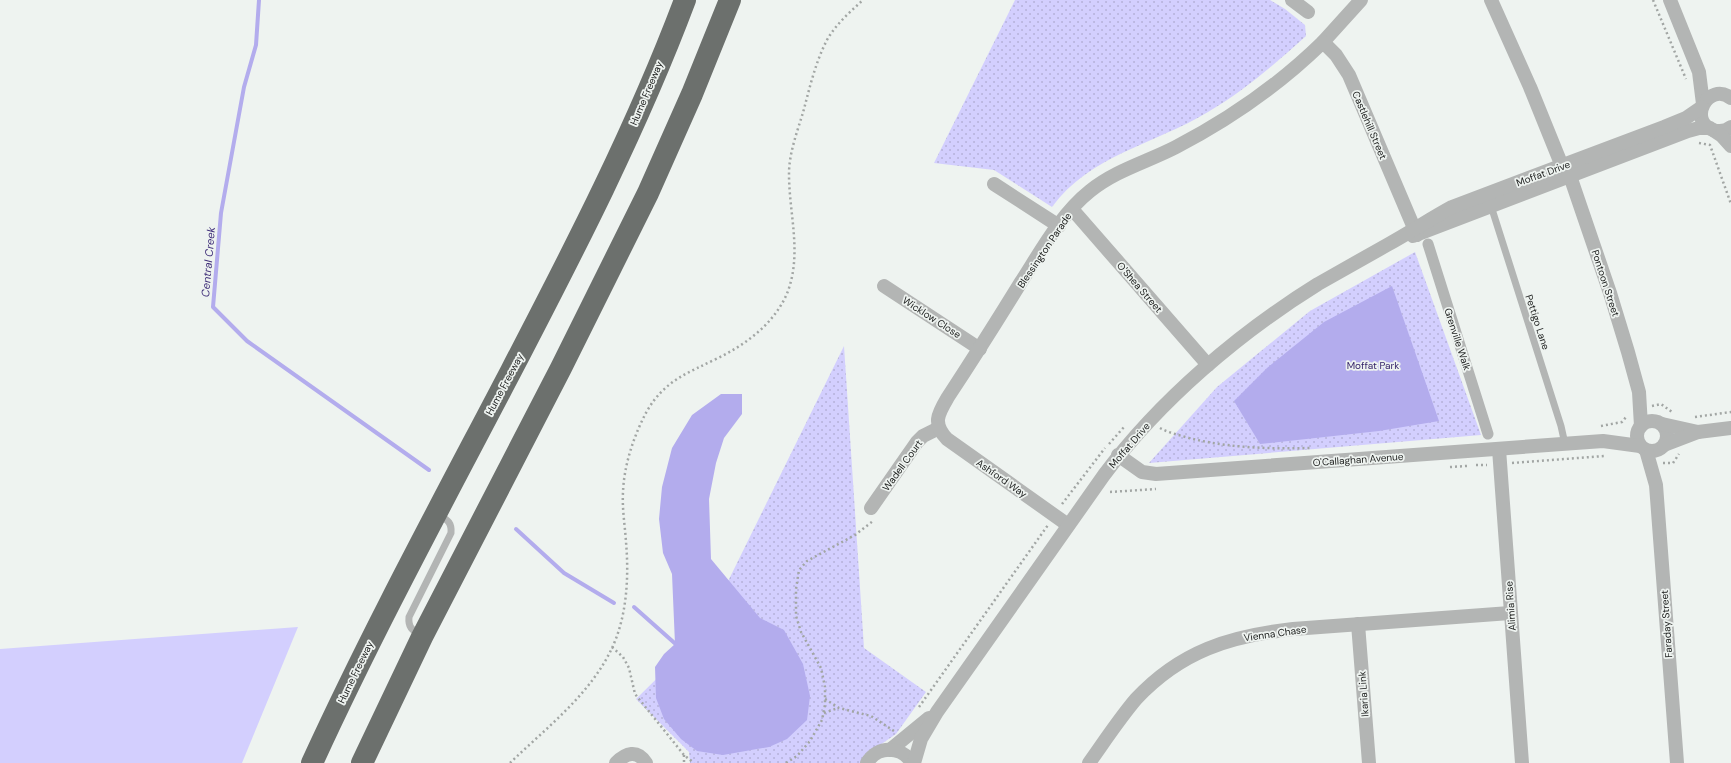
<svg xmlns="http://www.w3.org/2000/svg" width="1731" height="763" viewBox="0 0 1731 763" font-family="'DM Sans',sans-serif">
	<defs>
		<pattern id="park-dots" width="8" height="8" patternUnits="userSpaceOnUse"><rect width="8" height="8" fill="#d3cffe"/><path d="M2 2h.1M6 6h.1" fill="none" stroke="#b5b1d9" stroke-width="1.8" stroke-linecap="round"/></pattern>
	</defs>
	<rect width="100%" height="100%" fill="#eef3f0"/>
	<path fill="#d3cffe" d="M298,627L242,763H0V649Z"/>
	<g fill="url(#park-dots)">
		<path d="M1015,0H1270L1285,9L1305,25L1306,36C1275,64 1244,91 1208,112C1155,144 1090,155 1052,207L994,170L934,163Z"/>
		<path d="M1415,252L1481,435L1149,463L1217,387L1310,311Z"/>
		<path d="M844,346L864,648L926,692L896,734L864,756L863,763H690L689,752L636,699L702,634Z"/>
	</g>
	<g fill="#b3aced">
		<path d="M1392,286L1439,421L1379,431L1260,444L1234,401L1267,368L1324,322Z"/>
		<path d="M721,394H742V414L724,438L716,463L709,499L711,559L760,618L784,630L803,664L810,696L807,720L787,739L769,747L723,755L697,751L681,739L664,719L656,698L655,667L664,654L675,644L672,574L663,553L659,519L662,487L672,448L692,415Z"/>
	</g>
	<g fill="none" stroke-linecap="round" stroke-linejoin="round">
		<g stroke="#b3aced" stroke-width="4">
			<path d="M259,0L256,45L244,87L221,213L213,307L247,341L429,470"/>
			<path d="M516,529L564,573L614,603"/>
			<path d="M634,607L679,647"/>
		</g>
		<g stroke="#a2a6a4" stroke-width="2.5" stroke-dasharray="2 3" stroke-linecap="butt">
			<path d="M1653,0L1686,79"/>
			<path d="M1699,143L1710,145L1731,204"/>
			<path d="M1652,406L1661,404L1672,412"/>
			<path d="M1695,417L1731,412"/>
			<path d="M1601,426L1622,422L1626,417"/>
			<path d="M1160,428C1169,433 1179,435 1189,438C1229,448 1269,449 1310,448"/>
			<path d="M1109,444L1124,427"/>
			<path d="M1512,463L1605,456"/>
			<path d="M1663,463H1673L1679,454"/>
			<path d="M1476,465H1487"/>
			<path d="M1450,467L1467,466"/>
			<path d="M1110,492L1156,489"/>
			<path d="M1062,504L1105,448"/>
			<path d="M612,647L623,657L629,668L635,694L684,755L694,763"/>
			<path d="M825,699L839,708L871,716L894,731"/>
			<path d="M919,707L1048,525"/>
			<path d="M824,713L838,708"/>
			<path d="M684,755V763"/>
			<path d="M510,763C546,728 590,695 612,648C627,616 629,577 626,542C625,526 622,509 623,492C624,465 634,435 647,411C665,380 688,373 718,358C747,344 776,322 788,291C802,252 789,214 789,174C789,152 798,130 804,109C810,86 816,61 827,40C836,24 850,12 863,0"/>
			<path d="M786,763L797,756L810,741L822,720L825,705V687L821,668L801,632L796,616V589L799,570L807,561L855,535L873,521"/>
		</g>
		<g stroke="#b3b5b4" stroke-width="7">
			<path d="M1491,206L1561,426L1565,444"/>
			<path d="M420,635C412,630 408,627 409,617L451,533C452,522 447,520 438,514"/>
		</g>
		<path stroke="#b3b5b4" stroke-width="11" d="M1428,244L1488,434"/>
		<g stroke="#b3b5b4" stroke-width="14">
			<path d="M1292,0L1308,12"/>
			<path d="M1491,0L1530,87L1562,166"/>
			<path d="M1670,0L1699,72L1703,104"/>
			<path d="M1323,42L1361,0"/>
			<path d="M1731,98C1708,81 1687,121 1713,130C1719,132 1726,131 1731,127"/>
			<path d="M1713,130L1722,136L1731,146"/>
			<path d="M1570,176L1610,293L1628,352L1639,392L1641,426"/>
			<path d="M994,184L1059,226"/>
			<path d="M1072,209L1208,365"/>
			<path d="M1413,236L1688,131L1699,128H1710"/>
			<path d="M884,286L980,349"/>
			<circle cx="1652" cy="436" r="15"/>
			<path d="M1662,424L1698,432"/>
			<path d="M1664,445L1698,432L1731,428"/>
			<path d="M1499,449L1522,763"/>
			<path d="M1646,450L1656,485L1677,763"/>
			<path d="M1118,455L1142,472L1156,474L1603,441L1640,446"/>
			<path d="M871,508L917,442L923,436L939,428"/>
			<path d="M1068,525L947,439C932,423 938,414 948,397C973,359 997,321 1021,282C1041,251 1061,214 1090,191C1116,170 1147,162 1176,147C1230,119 1279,85 1323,42L1336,55L1349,75L1417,235"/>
			<path d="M1358,624L1369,763"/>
			<path d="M890,750L929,718"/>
			<path d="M616,763C626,753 637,749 646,763"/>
			<path d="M867,763C877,745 902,746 912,763"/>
			<path d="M914,763L921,739L937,712L1104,475C1160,400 1239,333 1318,284C1341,271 1364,258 1387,245C1409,233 1430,219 1452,207L1664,127L1686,118L1702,107"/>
			<path d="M1089,763C1104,742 1119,719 1136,699C1181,651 1230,636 1293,629L1510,613"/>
		</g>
		<g stroke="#6c706d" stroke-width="22">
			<path d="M312,763C373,630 443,501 511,371C574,250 637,128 685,0"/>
			<path d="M362,763L422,637L561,368L648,193L692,94L730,0"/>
		</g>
	</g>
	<g text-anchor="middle" stroke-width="3.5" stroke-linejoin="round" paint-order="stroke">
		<g font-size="10" fill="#202221" stroke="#eef3f0">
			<text transform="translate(646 93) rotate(-67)" y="4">Hume Freeway</text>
			<text transform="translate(1370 125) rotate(67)" y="4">Castlehill Street</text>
			<text transform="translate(1543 173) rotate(-20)" y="4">Moffat Drive</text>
			<text transform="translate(1044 250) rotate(-56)" y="4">Blessington Parade</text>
			<text transform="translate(1606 283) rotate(72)" y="4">Pontoon Street</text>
			<text transform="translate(1140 287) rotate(49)" y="4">O'Shea Street</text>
			<text transform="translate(932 317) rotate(33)" y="4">Wicklow Close</text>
			<text transform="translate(1538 322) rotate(72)" y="4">Pettigo Lane</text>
			<text transform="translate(1458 339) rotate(72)" y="4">Grenville Walk</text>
			<text transform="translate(504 384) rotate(-62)" y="4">Hume Freeway</text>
			<text transform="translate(1129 445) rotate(-49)" y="4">Moffat Drive</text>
			<text transform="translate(1358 459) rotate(-4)" y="4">O'Callaghan Avenue</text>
			<text transform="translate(902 465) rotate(-54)" y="4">Wadell Court</text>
			<text transform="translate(1002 478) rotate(35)" y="4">Ashford Way</text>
			<text transform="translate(1510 606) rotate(-94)" y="4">Alimia Rise</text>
			<text transform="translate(1666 624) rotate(-94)" y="4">Faraday Street</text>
			<text transform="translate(1275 633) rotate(-8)" y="4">Vienna Chase</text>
			<text transform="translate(355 672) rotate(-64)" y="4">Hume Freeway</text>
			<text transform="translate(1363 694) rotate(-94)" y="4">Ikaria Link</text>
		</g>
		<g font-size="10" fill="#2f1c65" stroke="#eef3f0">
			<text x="1373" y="369">Moffat Park</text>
		</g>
		<g font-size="11" font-style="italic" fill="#3e2d78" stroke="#eef3f0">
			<text transform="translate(208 262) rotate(-85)" y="4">Central Creek</text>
		</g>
	</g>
</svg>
